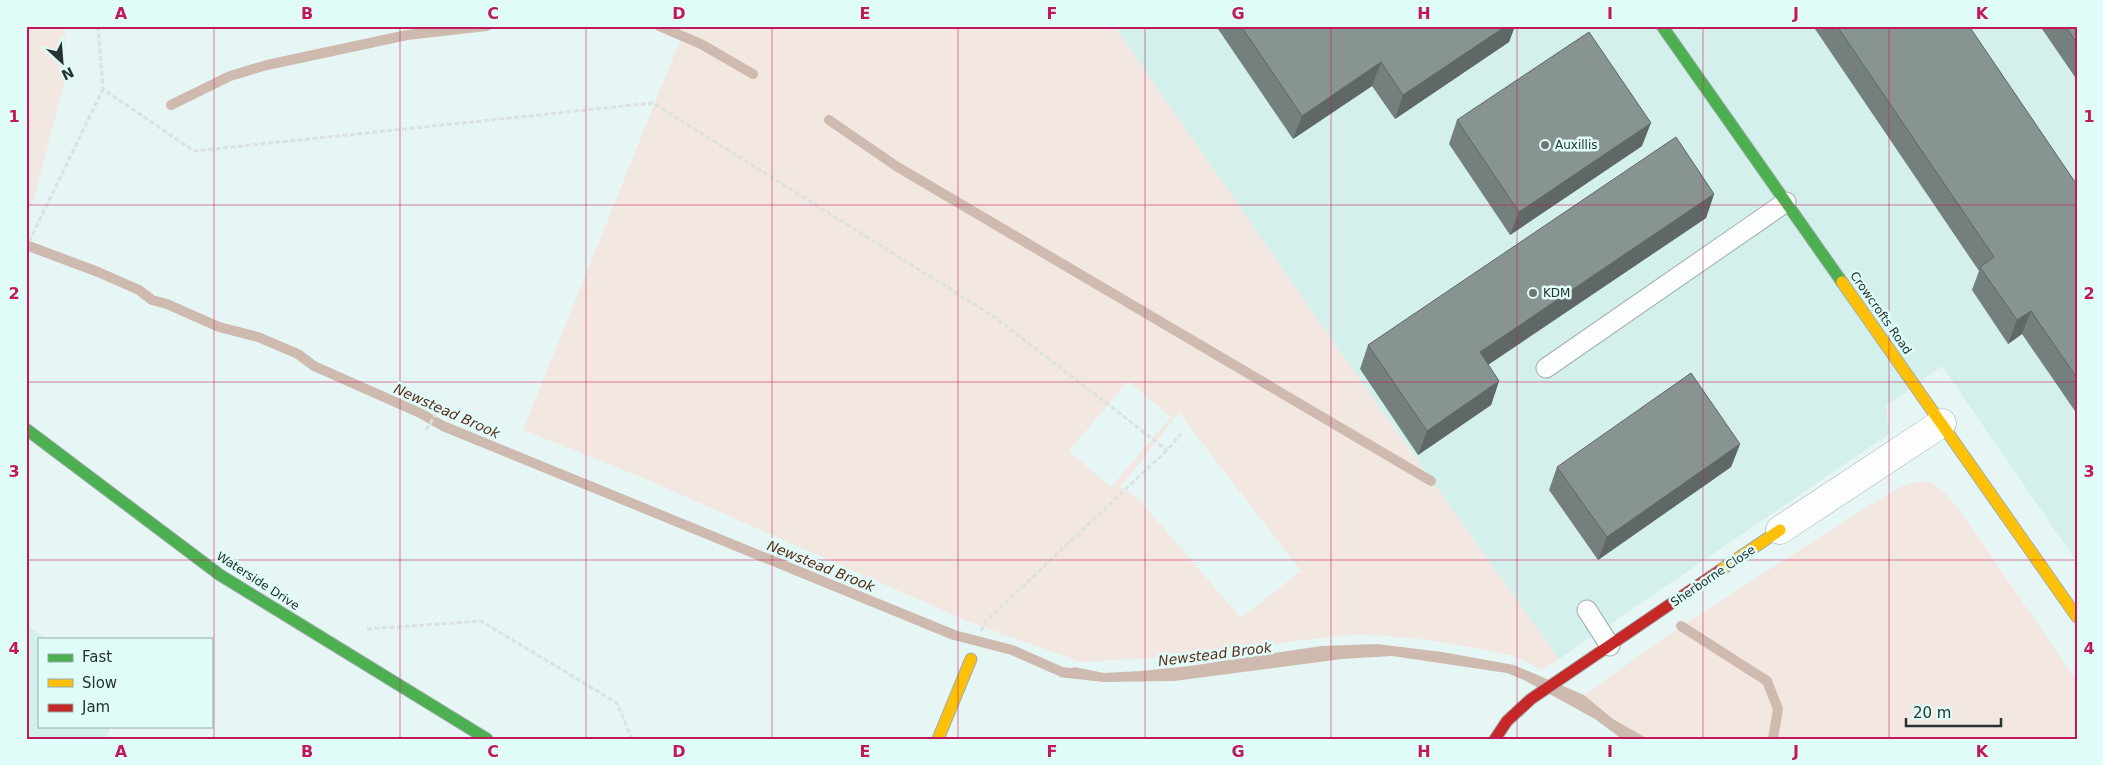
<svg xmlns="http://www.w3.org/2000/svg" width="2103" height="765" viewBox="0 0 2103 765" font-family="'DejaVu Sans',sans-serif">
	<rect width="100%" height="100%" fill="#e5f6f4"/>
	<g fill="#d3f0ed">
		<path d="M1114,26H2077V562L1942,366L1886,406L1889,434L1559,659L1346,360Z"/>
		<path d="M26,624L46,639H39V726H111L106,739H26Z"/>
	</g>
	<g fill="#f3e8e1" fill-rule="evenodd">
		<path d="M26,26H65V81L32,205L26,213Z"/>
		<path d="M686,26H1114L1346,360L1559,659L1542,670L1514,656L1475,648L1422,639L1359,634L1303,640L1214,654L1080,662L967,621L636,475L523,430ZM1128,381L1171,417L1111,487L1069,451ZM1179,413L1301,571L1241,618L1137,497L1120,487Z"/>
		<path d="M1915,482H1931L1944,492L1960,510L2073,676L2077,679V739H1648L1613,719L1584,695L1681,626L1897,488Z"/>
	</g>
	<path fill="#cfbaaf" d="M1377,644L1442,652L1514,665L1584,695L1613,719L1648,739H1622L1595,719L1524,680L1507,673L1392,656L1342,659L1174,681L1104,682L1059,677L1074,667L1104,673L1141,671L1190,666L1321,646Z"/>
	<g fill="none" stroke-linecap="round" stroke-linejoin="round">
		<g stroke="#cfbaaf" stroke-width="10">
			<path d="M659,26L701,44L753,74"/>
			<path d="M171,105L230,76L267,65L407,35L487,26"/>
			<path d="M829,120L896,166L1431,481"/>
			<path d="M26,245L98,272L139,290L152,300L167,304L219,327L258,337L298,354L314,366L420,413L443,426L954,635L1012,650L1062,672L1078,674"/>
			<path d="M1681,626L1767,681L1778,709L1773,739"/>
		</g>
		<g stroke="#a1aeac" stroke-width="21">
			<g id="lane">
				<path d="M1546,368L1786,202"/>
				<path d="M1587,610L1610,646"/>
			</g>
		</g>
		<g stroke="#a1aeac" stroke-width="29">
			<path id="street" d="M1780,530L1942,423"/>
		</g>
		<g stroke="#a1aeac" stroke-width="13">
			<g id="fast">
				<path d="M1662,26L1842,282"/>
				<path d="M26,429L220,575L487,739"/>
			</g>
		</g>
		<g stroke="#a1aeac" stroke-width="13">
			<g id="slow">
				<path d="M1842,282L2077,617"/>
				<path d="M1719,571L1780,530"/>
				<path d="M938,739L971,659"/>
			</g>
		</g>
		<g stroke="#a1aeac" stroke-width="13">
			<path id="jam" d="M1495,739L1507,721L1531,699L1719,571"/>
		</g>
		<g stroke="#dce2e1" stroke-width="3" stroke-dasharray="5 2.5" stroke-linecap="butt">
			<path d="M98,26L103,89L194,151L653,103L993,316L1167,450"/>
			<path d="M26,248L103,89"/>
			<path d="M426,430L438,411"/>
			<path d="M367,629L481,621L617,703L632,739"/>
			<path d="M981,631L986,621L1167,450L1181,434"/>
		</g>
		<use href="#lane" stroke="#fbfefd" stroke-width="19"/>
		<use href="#street" stroke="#fbfefd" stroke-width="28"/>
		<use href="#fast" stroke="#4caf50" stroke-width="11"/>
		<use href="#slow" stroke="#ffc107" stroke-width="11"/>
		<use href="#jam" stroke="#c62828" stroke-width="11"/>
	</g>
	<g fill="#757f7e">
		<path d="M1216,26H1515L1509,42L1395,119L1372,86L1293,139Z"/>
		<path d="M1813,26H1969L2077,185V414L2022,334L2008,344L1972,290L1979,271Z"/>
		<path d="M2040,26H2077V80Z"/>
		<path d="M1457,120L1642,146L1510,235L1449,144Z"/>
		<path d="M1714,194L1706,218L1488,365L1499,381L1491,405L1418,455L1360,369L1368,345Z"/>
		<path d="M1740,444L1731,467L1598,560L1549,490L1557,467Z"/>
	</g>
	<g fill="#5f6866">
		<path d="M1506,26H1515L1509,42L1395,119L1403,95Z"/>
		<path d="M1381,62L1372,86L1293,139L1302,116Z"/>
		<path d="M1651,123L1642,146L1510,235L1519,212Z"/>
		<path d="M1714,194L1706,218L1471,376L1480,352Z"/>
		<path d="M2031,311L2022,334L2008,344L2017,320Z"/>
		<path d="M1499,381L1491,405L1418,455L1427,431Z"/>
		<path d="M1740,444L1731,467L1598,560L1607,537Z"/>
	</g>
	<g fill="#889492" stroke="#5f6866">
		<path d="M1241,26H1506L1403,95L1381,62L1302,116Z"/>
		<path d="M1837,26H1969L2077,185V378L2031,311L2017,320L1980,267L1994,257Z"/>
		<path d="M2065,26H2077V43Z"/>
		<path d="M1589,32L1651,123L1519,212L1457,120Z"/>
		<path d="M1676,137L1714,194L1480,352L1499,381L1427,431L1368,345Z"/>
		<path d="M1691,373L1740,444L1607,537L1557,467Z"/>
	</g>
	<path fill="none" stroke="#c2185b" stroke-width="1" stroke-opacity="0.55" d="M214,26V739M400,26V739M586,26V739M772,26V739M958,26V739M1145,26V739M1331,26V739M1517,26V739M1703,26V739M1889,26V739M26,205H2077M26,382H2077M26,560H2077"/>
	<g fill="#6a7775" stroke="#dffcf9" stroke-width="2">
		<circle cx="1545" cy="145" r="5"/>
		<circle cx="1533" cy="293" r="5"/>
	</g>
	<g text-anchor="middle" stroke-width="5" stroke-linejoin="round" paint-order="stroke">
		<g font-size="12" fill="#273231" stroke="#dffcf9" text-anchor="start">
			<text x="1555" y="149">Auxillis</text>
			<text x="1543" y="297">KDM</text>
		</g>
		<g font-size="12" fill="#273231" stroke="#dffcf9">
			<text transform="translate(1881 313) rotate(55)" y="4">Crowcrofts Road</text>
			<text transform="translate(1713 576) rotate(-34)" y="4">Sherborne Close</text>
			<text transform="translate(258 581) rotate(33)" y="4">Waterside Drive</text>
		</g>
		<g font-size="14" font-style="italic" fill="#5f2c19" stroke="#dffcf9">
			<text transform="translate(447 411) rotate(24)" y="5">Newstead Brook</text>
			<text transform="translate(821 566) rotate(22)" y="5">Newstead Brook</text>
			<text transform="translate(1215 654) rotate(-7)" y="5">Newstead Brook</text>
		</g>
	</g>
	<rect width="2103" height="765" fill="none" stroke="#dffcf9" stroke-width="55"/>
	<rect x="38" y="638" width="175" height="90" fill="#dffcf9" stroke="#95aba9"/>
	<rect x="48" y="654" width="25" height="8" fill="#4caf50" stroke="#95aba9"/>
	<text x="82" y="662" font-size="15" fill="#273231">Fast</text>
	<rect x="48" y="679" width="25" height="8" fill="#ffc107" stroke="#95aba9"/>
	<text x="82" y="688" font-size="15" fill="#273231">Slow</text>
	<rect x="48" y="704" width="25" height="8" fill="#c62828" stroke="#95aba9"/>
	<text x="82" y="712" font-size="15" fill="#273231">Jam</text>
	<g transform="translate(62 62) rotate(154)" stroke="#dffcf9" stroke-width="4" paint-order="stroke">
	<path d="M0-4L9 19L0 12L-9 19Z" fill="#273231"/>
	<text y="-8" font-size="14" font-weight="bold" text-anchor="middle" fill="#273231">N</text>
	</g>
	<path d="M1906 718v8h95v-8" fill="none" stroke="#273231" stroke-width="2.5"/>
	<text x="1913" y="718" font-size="15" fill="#273231" stroke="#dffcf9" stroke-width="4" paint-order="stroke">20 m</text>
	<rect x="28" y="28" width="2048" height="710" fill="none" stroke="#c2185b" stroke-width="2"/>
	<g font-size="16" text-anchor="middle" font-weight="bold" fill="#c2185b">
		<text x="121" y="19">A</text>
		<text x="307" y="19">B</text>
		<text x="493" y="19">C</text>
		<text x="679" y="19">D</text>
		<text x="865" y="19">E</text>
		<text x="1052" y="19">F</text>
		<text x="1238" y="19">G</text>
		<text x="1424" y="19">H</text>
		<text x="1610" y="19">I</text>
		<text x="1796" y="19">J</text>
		<text x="1982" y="19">K</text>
		<text x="14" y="122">1</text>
		<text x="2089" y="122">1</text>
		<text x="14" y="299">2</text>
		<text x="2089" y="299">2</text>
		<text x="14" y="477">3</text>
		<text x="2089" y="477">3</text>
		<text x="14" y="654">4</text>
		<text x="2089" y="654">4</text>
		<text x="121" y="757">A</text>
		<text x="307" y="757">B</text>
		<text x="493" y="757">C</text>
		<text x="679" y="757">D</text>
		<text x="865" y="757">E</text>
		<text x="1052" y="757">F</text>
		<text x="1238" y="757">G</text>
		<text x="1424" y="757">H</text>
		<text x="1610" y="757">I</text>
		<text x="1796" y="757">J</text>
		<text x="1982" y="757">K</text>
	</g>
</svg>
